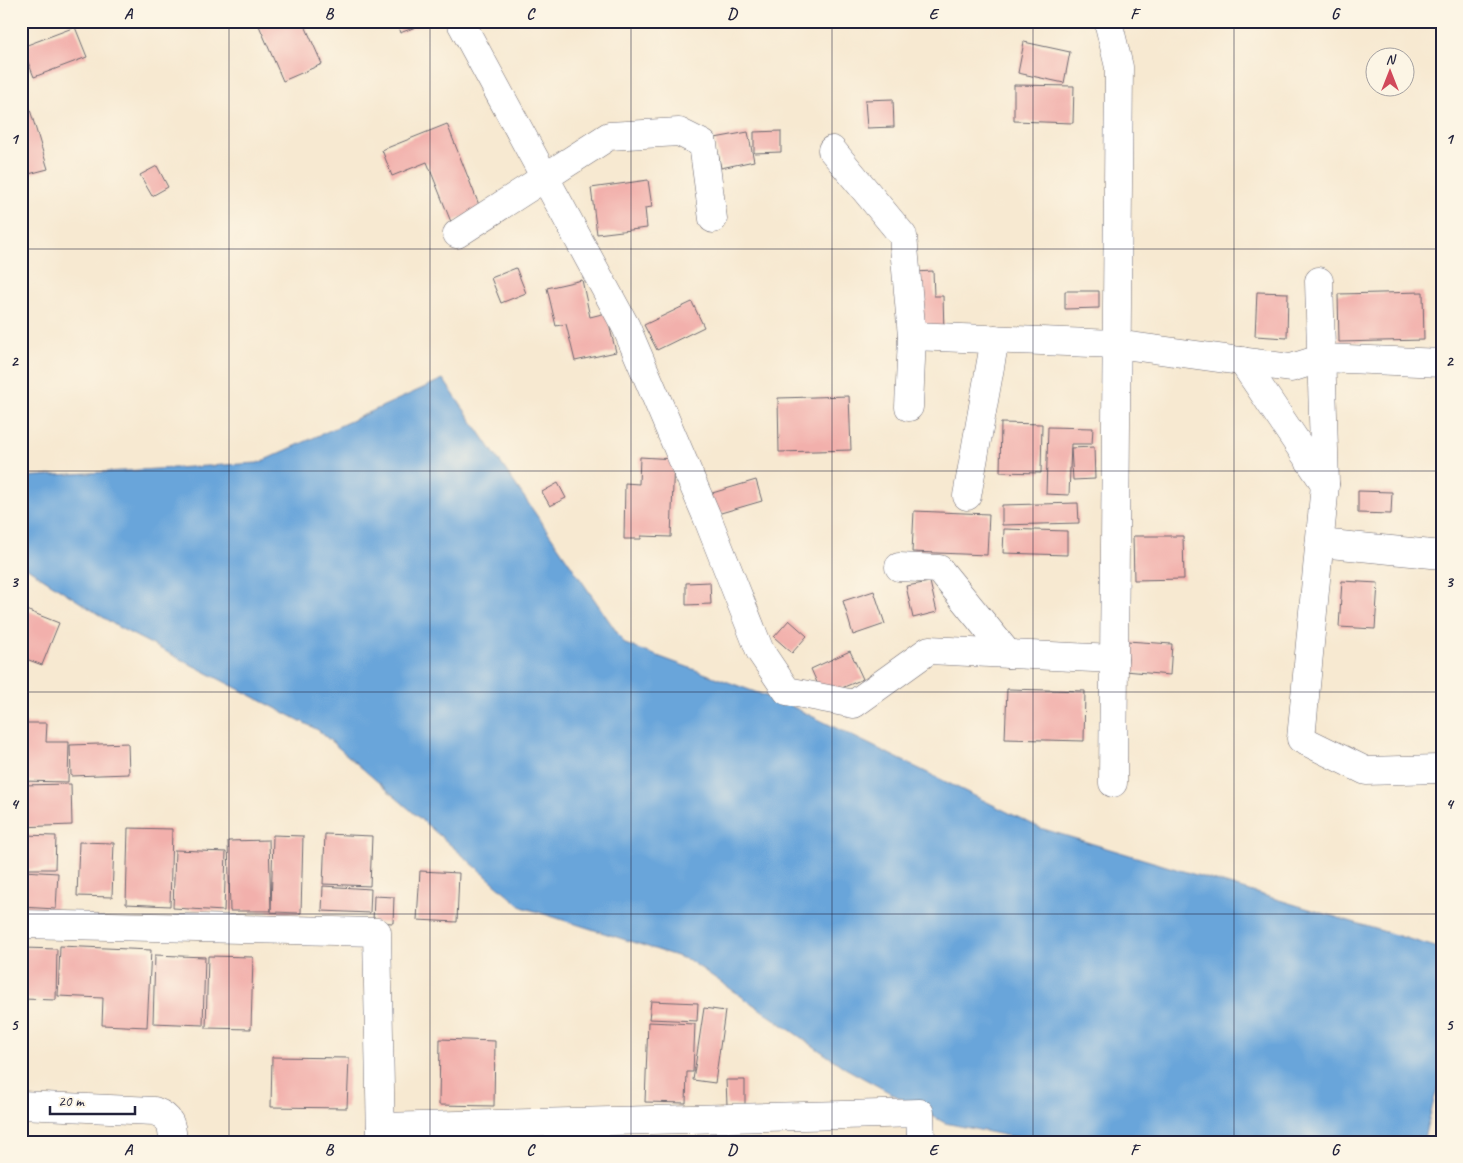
<svg xmlns="http://www.w3.org/2000/svg" width="1463" height="1163" viewBox="0 0 1463 1163" font-family="Caveat,sans-serif">
	<rect width="100%" height="100%" fill="#fcf5e5"/>
	<filter id="ink" filterUnits="userSpaceOnUse"><feTurbulence type="fractalNoise" baseFrequency=".02" numOctaves="2"/><feDisplacementMap in="SourceGraphic" scale="10" xChannelSelector="R" yChannelSelector="G"/><feConvolveMatrix kernelMatrix="1 2 1 2 8 2 1 2 1" color-interpolation-filters="sRGB"/></filter>
	<filter id="wash" filterUnits="userSpaceOnUse"><feTurbulence type="fractalNoise" baseFrequency=".0096" numOctaves="4" result="noise"/><feDisplacementMap in="SourceGraphic" scale="20" xChannelSelector="R" yChannelSelector="G"/><feGaussianBlur stdDeviation="1.12" result="paint"/><feColorMatrix in="noise" values="0 0 0 0 0 0 0 0 0 0 0 0 0 0 0 0 0 1.4 0 .05"/><feComposite in="paint" operator="in"/></filter>
	<g filter="url(#wash)">
		<rect width="100%" height="100%" fill="#f7e9d1"/>
		<path fill="#69a5da" stroke="#46648a" d="M443,379L625,644L785,703L1040,828L1442,949V1070L1423,1142H1037L945,1123L845,1068L689,960L522,907L318,730L118,627L21,564V477L258,463Z"/>
		<g id="blocks">
			<g fill="#f2b0ac">
				<path d="M257,21H303L322,64L283,81Z"/>
				<path d="M396,21H431L400,33Z"/>
				<path d="M75,27L87,57L34,77L22,47Z"/>
				<path d="M1024,42L1070,52L1064,83L1018,73Z"/>
				<path d="M21,80L48,169L21,176Z"/>
				<path d="M1014,85L1074,86L1073,123L1014,121Z"/>
				<path d="M893,99L894,127L867,128L865,100Z"/>
				<path d="M447,124L481,210L451,222L427,162L392,176L382,150Z"/>
				<path d="M781,131V152L754,153V132Z"/>
				<path d="M748,132L754,161L721,168L715,138Z"/>
				<path d="M157,166L168,187L152,196L140,175Z"/>
				<path d="M648,180L652,207L645,208L647,228L597,234L591,188Z"/>
				<path d="M516,268L526,293L501,303L491,278Z"/>
				<path d="M933,271L934,296H943L944,332L916,333L915,272Z"/>
				<path d="M582,280L590,317L606,313L616,352L575,361L566,324L556,326L547,288Z"/>
				<path d="M1065,291H1099V308L1065,309Z"/>
				<path d="M1257,292L1288,293L1287,338L1255,336Z"/>
				<path d="M1423,292L1424,340L1339,342L1338,294Z"/>
				<path d="M692,302L704,327L657,350L644,325Z"/>
				<path d="M849,396L851,450L779,452L778,398Z"/>
				<path d="M1001,423L1042,424L1041,473L1000,472Z"/>
				<path d="M1048,427L1093,428L1092,444H1071L1069,495L1046,494Z"/>
				<path d="M1094,447L1095,479L1073,480L1071,448Z"/>
				<path d="M640,457L674,459L671,537L641,536V539H624L625,483L639,484Z"/>
				<path d="M756,480L762,501L714,515L709,494Z"/>
				<path d="M558,483L566,498L550,506L542,492Z"/>
				<path d="M1358,491L1392,492L1391,514L1358,513Z"/>
				<path d="M1078,503L1079,523L1002,525V505Z"/>
				<path d="M914,511L989,514L987,555L912,552Z"/>
				<path d="M1004,529L1067,531V555L1003,553Z"/>
				<path d="M1133,536H1183L1184,579L1134,580Z"/>
				<path d="M1342,581L1378,583L1375,629L1339,627Z"/>
				<path d="M710,582L711,604L686,605V583Z"/>
				<path d="M930,582L937,612L913,618L906,586Z"/>
				<path d="M874,591L885,624L853,635L843,601Z"/>
				<path d="M21,608L59,623L42,665L21,657Z"/>
				<path d="M789,620L807,636L792,653L774,637Z"/>
				<path d="M1127,641L1172,644L1170,675L1125,671Z"/>
				<path d="M850,651L863,679L823,696L811,669Z"/>
				<path d="M1007,689L1085,691L1084,741L1005,739Z"/>
				<path d="M21,723H47L46,742H69L68,782L21,781Z"/>
				<path d="M128,743L129,774L71,776L70,745Z"/>
				<path d="M71,784L72,825L21,827V785Z"/>
				<path d="M128,828L172,829L170,906L126,904Z"/>
				<path d="M325,834L372,836L370,886L323,884Z"/>
				<path d="M22,835L56,836L55,869H22Z"/>
				<path d="M273,835L303,836L301,913L271,912Z"/>
				<path d="M269,840L271,911H230L228,841Z"/>
				<path d="M79,842L114,843L112,897L77,896Z"/>
				<path d="M175,850L226,852L224,911L173,908Z"/>
				<path d="M23,871L58,873L56,909L21,907Z"/>
				<path d="M420,871L459,873L457,922L417,920Z"/>
				<path d="M323,886L371,889L370,913L322,911Z"/>
				<path d="M374,896L394,897L393,923L373,922Z"/>
				<path d="M60,946L151,950L147,1027L102,1025L103,998L58,996Z"/>
				<path d="M23,948L57,949L56,1000L22,999Z"/>
				<path d="M155,955L205,957L203,1025L153,1023Z"/>
				<path d="M208,956L253,957L251,1029L206,1028Z"/>
				<path d="M651,1001L698,1003L697,1021L649,1019Z"/>
				<path d="M704,1008L725,1011L715,1083L693,1080Z"/>
				<path d="M648,1022L695,1024L693,1072H687L686,1103L645,1102Z"/>
				<path d="M440,1039L495,1041L494,1106L439,1105Z"/>
				<path d="M272,1057L349,1058L347,1108L271,1107Z"/>
				<path d="M726,1080H745V1105H727Z"/>
			</g>
		</g>
	</g>
	<g filter="url(#ink)">
		<use href="#blocks" fill-opacity="0" stroke="#6d6870" stroke-width="1"/>
		<g fill="none" stroke-linecap="round" stroke-linejoin="round">
			<g stroke="#6d6870" stroke-width="29">
				<g id="minor">
					<path d="M460,21L626,327L707,517L760,651L787,691L854,704L929,650L1114,659"/>
					<path d="M1108,21L1119,67L1113,783"/>
					<path d="M832,150L903,236L912,336L909,407"/>
					<path d="M457,234L609,136L679,132L703,144L713,219"/>
					<path d="M1319,281L1325,484L1301,739L1366,771L1438,769"/>
					<path d="M912,336L1116,344L1291,368L1323,358L1442,363"/>
					<path d="M1242,361L1325,484"/>
					<path d="M967,496L995,339"/>
					<path d="M1320,543L1442,555"/>
					<path d="M899,567L939,569L1008,654"/>
					<path d="M21,924L377,932L381,1142"/>
					<path d="M21,1105L154,1111C171,1117 172,1125 173,1142"/>
					<path d="M381,1127L920,1113L921,1142"/>
				</g>
			</g>
			<use href="#minor" stroke="#fff" stroke-width="28"/>
		</g>
	</g>
	<path fill="none" stroke="#22223b" stroke-width="1" stroke-opacity="0.55" d="M229,21V1142M430,21V1142M631,21V1142M832,21V1142M1033,21V1142M1234,21V1142M21,249H1442M21,471H1442M21,692H1442M21,914H1442"/>
	<rect width="1463" height="1163" fill="none" stroke="#fcf5e5" stroke-width="55"/>
	<g transform="translate(1390 72)"><circle r="24" fill="#fcf5e5" stroke="#a5a1a1"/>
	<path d="M0-4L9 19L0 12L-9 19Z" fill="#d1495b"/>
	<text y="-8" font-size="14" font-weight="bold" text-anchor="middle" fill="#22223b">N</text>
	</g>
	<path d="M50 1106v8h85v-8" fill="none" stroke="#22223b" stroke-width="2.5"/>
	<text x="58" y="1106" font-size="15" fill="#22223b" stroke="#fcf5e5" stroke-width="4" paint-order="stroke">20 m</text>
	<rect x="28" y="28" width="1408" height="1108" fill="none" stroke="#22223b" stroke-width="2"/>
	<g font-size="16" text-anchor="middle" font-weight="bold" fill="#22223b">
		<text x="128" y="19">A</text>
		<text x="329" y="19">B</text>
		<text x="530" y="19">C</text>
		<text x="732" y="19">D</text>
		<text x="933" y="19">E</text>
		<text x="1134" y="19">F</text>
		<text x="1335" y="19">G</text>
		<text x="14" y="144">1</text>
		<text x="1449" y="144">1</text>
		<text x="14" y="366">2</text>
		<text x="1449" y="366">2</text>
		<text x="14" y="587">3</text>
		<text x="1449" y="587">3</text>
		<text x="14" y="809">4</text>
		<text x="1449" y="809">4</text>
		<text x="14" y="1030">5</text>
		<text x="1449" y="1030">5</text>
		<text x="128" y="1155">A</text>
		<text x="329" y="1155">B</text>
		<text x="530" y="1155">C</text>
		<text x="732" y="1155">D</text>
		<text x="933" y="1155">E</text>
		<text x="1134" y="1155">F</text>
		<text x="1335" y="1155">G</text>
	</g>
</svg>
